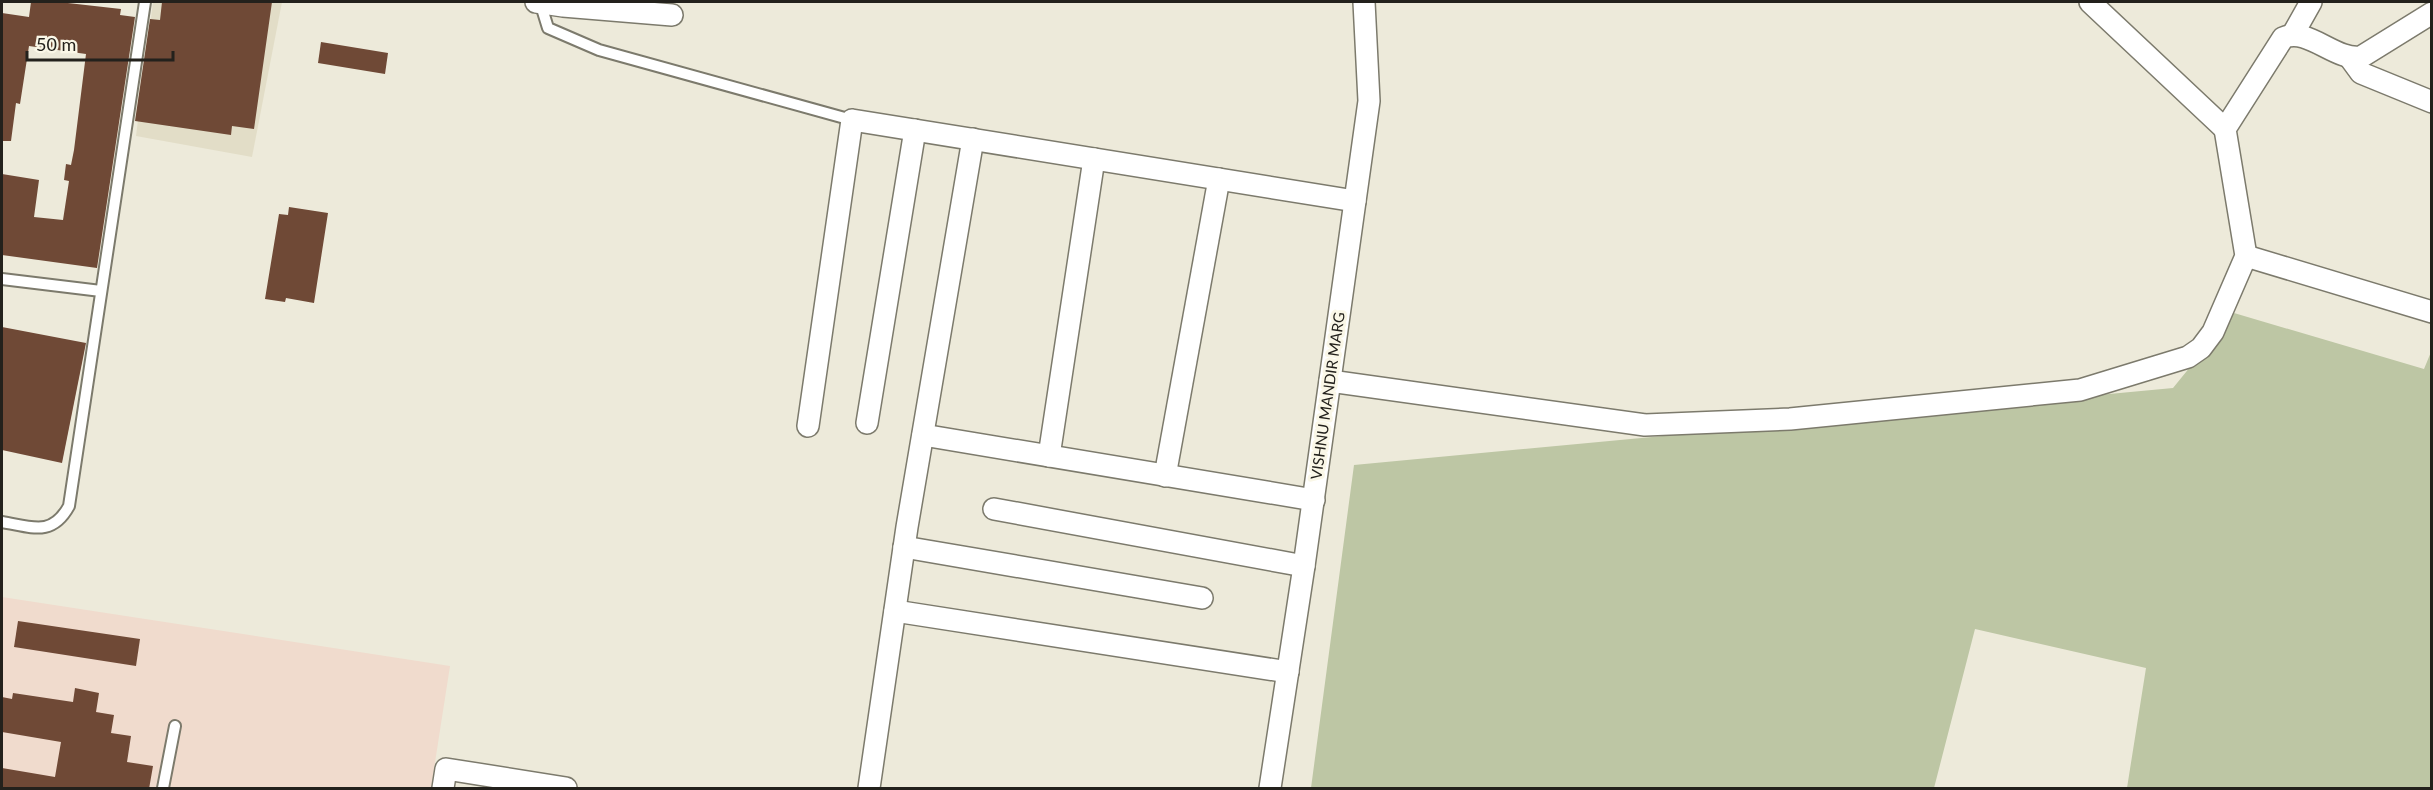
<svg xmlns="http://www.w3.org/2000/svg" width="2433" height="790" viewBox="0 0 2433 790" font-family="Lato,sans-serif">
	<rect width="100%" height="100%" fill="#edeada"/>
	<path fill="#e2ddc7" d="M153,2H282L252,157L136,136Z"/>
	<path fill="#f0dbcd" d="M2,597L450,666L431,788H2Z"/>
	<path fill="#bdc6a4" d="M2234,313L2424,369L2431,352V788H2127L2146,668L1975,629L1934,788H1311L1354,465L2173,388Z"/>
	<g fill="#6f4936">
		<path d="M31,2H59L121,9L120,15L135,17L97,268L2,255V174L39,180L34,217L63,220L69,181L64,180L66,164L71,165L74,150L86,54L29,46L20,104L16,103L11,141H2V13L29,17Z"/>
		<path d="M162,2H272L254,129L232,126L231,135L135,121L150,19L160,20Z"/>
		<path d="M321,42L388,53L385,74L318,63Z"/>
		<path d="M289,207L328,213L314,303L286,298L285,302L265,299L279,214L288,215Z"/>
		<path d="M2,327L86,343L62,463L2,450Z"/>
		<path d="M18,621L140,639L136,666L14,647Z"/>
		<path d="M75,688L99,693L96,712L114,715L111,733L131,736L127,762L153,766L149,789H2V768L55,777L61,742L2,732V697L12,699L13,693L73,702Z"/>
	</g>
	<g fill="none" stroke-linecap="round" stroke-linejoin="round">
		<g stroke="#7c7a6c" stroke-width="14">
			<g id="lane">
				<path d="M540,2L548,28L599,50L852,120"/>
				<path d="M2,279L101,291"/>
				<path d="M2,522C32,527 52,537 69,506L145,2"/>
				<path d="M163,788L175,726"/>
			</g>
		</g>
		<g stroke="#7c7a6c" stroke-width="24">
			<g id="street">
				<path d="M536,2L563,6L672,15"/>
				<path d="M2090,2L2225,129"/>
				<path d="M2293,34L2311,2"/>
				<path d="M2350,58L2361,73L2432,102"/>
				<path d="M2246,256L2432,312"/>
				<path d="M1330,381L1645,425L1790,419L2080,390L2188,357L2201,348L2213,332L2246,256L2225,129L2283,38C2307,26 2335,61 2361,57L2432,13"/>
				<path d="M867,423L915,130"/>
				<path d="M808,426L852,120L1355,201"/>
				<path d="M923,435L1314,500"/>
				<path d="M1049,456L1094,159"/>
				<path d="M1165,476L1219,179"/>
				<path d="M994,509L1304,566"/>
				<path d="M904,547L1202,598"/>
				<path d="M895,611L1288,672"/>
				<path d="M443,788L446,769L566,788"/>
				<path d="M869,788L907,527L973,139"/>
				<path d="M1270,788L1304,566L1369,101L1364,2"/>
			</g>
		</g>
		<use href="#lane" stroke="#fff" stroke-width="10"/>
		<use href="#street" stroke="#fff" stroke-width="21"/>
	</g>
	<g text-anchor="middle" stroke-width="6" stroke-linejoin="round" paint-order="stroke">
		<g font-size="15" fill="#23211c" stroke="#faf7e7">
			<text transform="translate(1328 396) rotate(-82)" y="5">VISHNU MANDIR MARG</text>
		</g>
	</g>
	<rect width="2433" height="790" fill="none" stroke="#23211c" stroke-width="6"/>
	<path d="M27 51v9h146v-9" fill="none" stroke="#23211c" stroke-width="3"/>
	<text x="36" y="51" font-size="18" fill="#23211c" stroke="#faf7e7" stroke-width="4.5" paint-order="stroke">50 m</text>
</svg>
